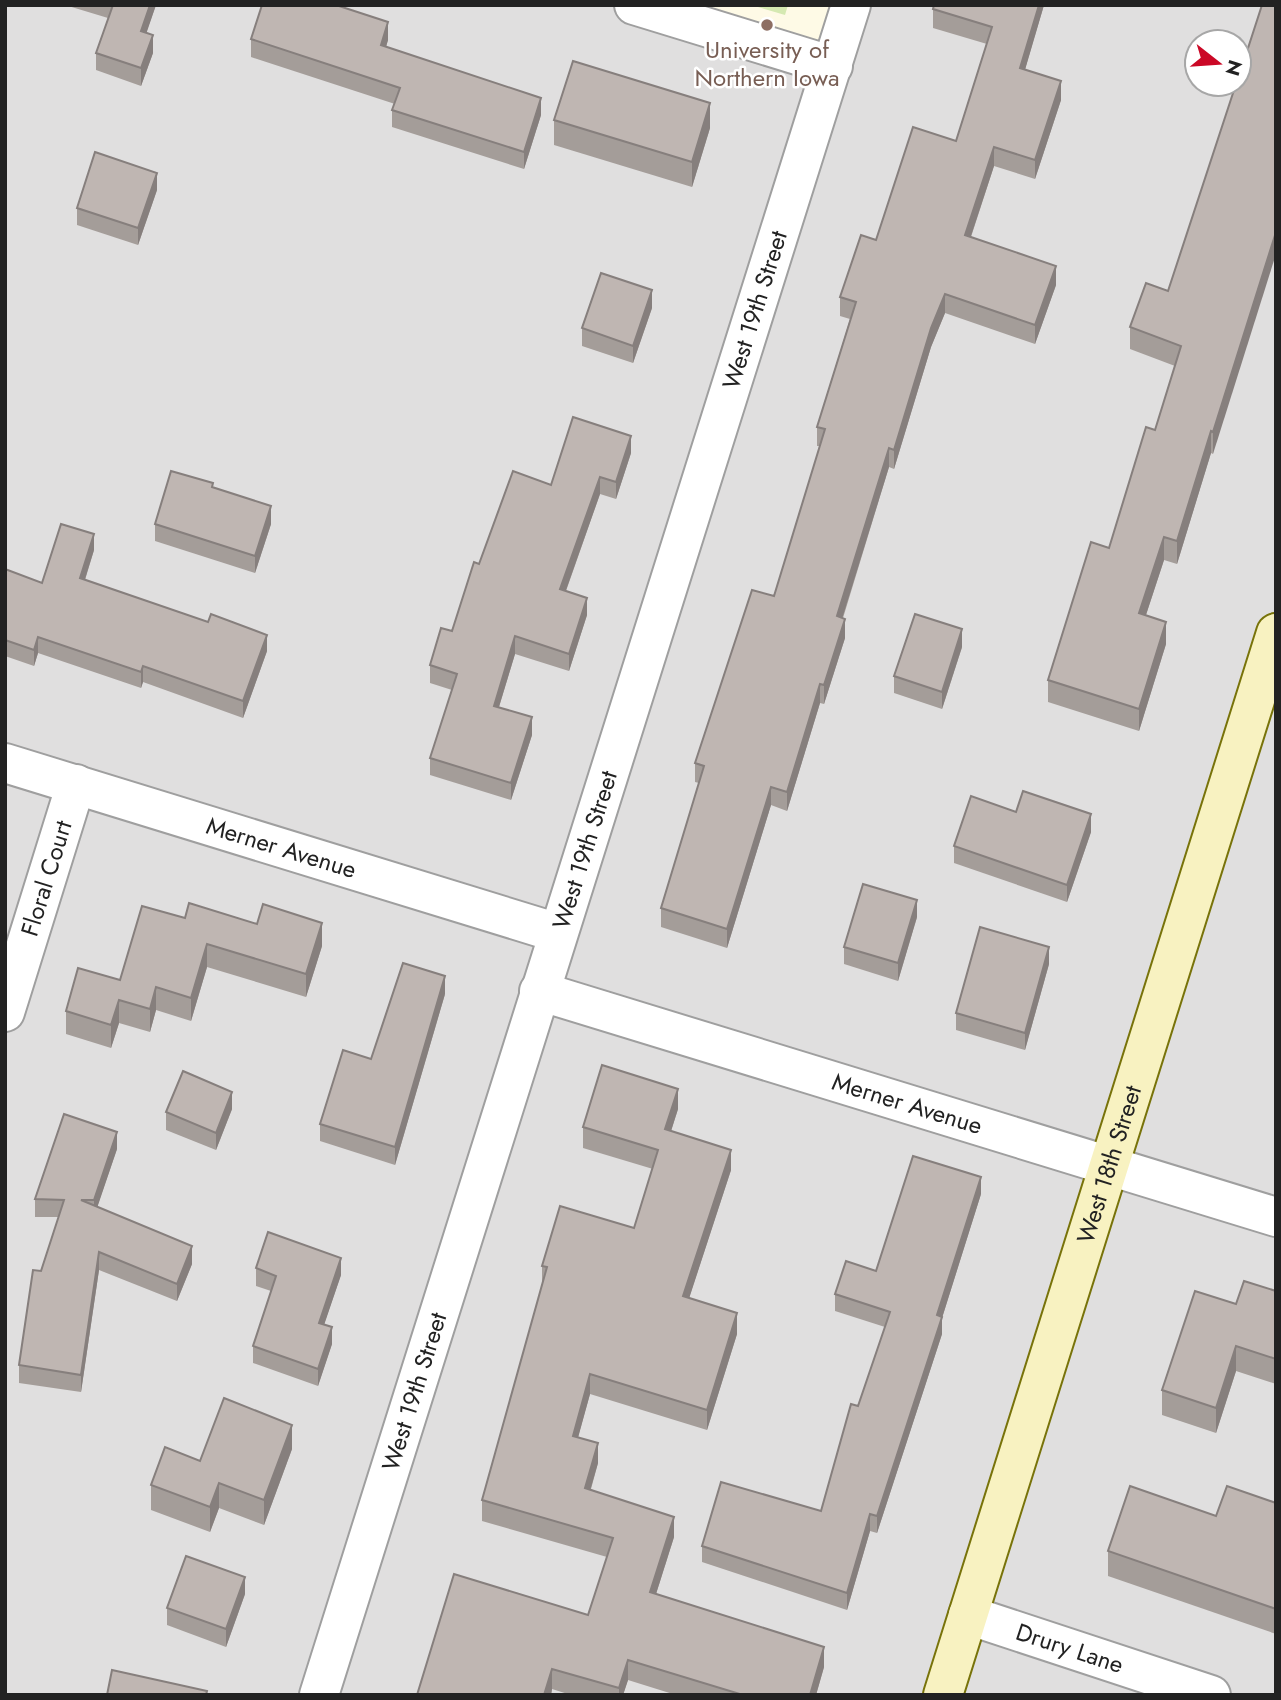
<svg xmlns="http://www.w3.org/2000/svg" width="1281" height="1700" viewBox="0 0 1281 1700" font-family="Jost,sans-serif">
	<rect width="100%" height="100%" fill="#f2ede9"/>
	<path fill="#e0dfdf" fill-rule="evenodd" d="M5,5H634L772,47L843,95L871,5H1276V1695H5ZM1197,42H1239V84H1197Z"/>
	<path fill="#fefae6" d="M634,5H851L818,40L772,47Z"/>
	<path fill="#d5e9b2" d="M751,5H788L785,15Z"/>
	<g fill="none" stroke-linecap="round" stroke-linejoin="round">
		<g stroke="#9f9f9f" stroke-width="42">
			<g id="street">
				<path d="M634,5L833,66"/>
				<path id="s1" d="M5,763L558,933"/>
				<path id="s2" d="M539,991L1276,1217"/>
				<path id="s3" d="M5,1012L76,784"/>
				<path id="s4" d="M968,1615L1211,1695"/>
				<path id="s5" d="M319,1695L851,5"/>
			</g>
		</g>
		<g stroke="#78730a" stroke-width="42">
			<g id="secondary">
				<path id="s6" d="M943,1695L1276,633"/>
			</g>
		</g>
		<use href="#street" stroke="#fff" stroke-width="38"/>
		<use href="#secondary" stroke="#f8f2c1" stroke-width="38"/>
	</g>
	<g fill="#a49d99">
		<path d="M65,5H156L146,33L153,53L141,86L96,70V53L108,18Z"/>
		<path d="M934,5H1044L1025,69L1061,100L1035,179L994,166L971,237L1056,285L1035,344L945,313L931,347L894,469L889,467L843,618L845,638L824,704L820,703L787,811L771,805L727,948L661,927V908L699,783L695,782V763L774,596L820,446H817V427L850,319L840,316V297L876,240L956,141L987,44L933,28V9Z"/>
		<path d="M251,39L388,40L386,47L541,115L524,169L392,127V110L395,104L251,57Z"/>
		<path d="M1236,84L1213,454L1211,453L1177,564L1164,560L1146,615L1166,644L1139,731L1048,702V680L1109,548L1155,430L1175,366L1130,349V327L1168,291Z"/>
		<path d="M554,120L710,128L692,187L554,145Z"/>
		<path d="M157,190L138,245L77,225V208Z"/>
		<path d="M652,308L633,363L582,346V328Z"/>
		<path d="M631,453L616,499L600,494L566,591L587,615L569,671L515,654L499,707L532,735L511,800L430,775V758L452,690L430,683V665L452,631L479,564L551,485Z"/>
		<path d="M155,524H271L255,573L155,541Z"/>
		<path d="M94,550L85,580L267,651L243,718L143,682L141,688L38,653L34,666L5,656V569L42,583Z"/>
		<path d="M962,647L942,709L894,693V676Z"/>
		<path d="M1016,812L1091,832L1067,902L954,863V846Z"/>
		<path d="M917,917L898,981L844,964V947Z"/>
		<path d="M185,918L322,946L306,997L207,967L191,1021L156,1010L150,1032L119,1023L111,1048L66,1034V1011L120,980Z"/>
		<path d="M1049,964L1025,1050L956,1030V1013Z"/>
		<path d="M445,994L395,1165L320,1141V1124L371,1059Z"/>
		<path d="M232,1109L216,1150L166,1130V1112Z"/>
		<path d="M678,1109L671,1131L731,1170L689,1298L737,1334L707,1430L590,1394L578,1437L598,1463L591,1489L674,1537L656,1594L824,1667L816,1695H676L628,1680L623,1695H571L552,1689L551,1695H417L588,1615L607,1557L482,1521V1500L542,1285V1266L634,1228L653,1169L583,1148V1127Z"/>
		<path d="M117,1149L97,1207L192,1264L177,1301L99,1270L81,1392L19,1383V1365L41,1271L59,1217H35V1199Z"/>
		<path d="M981,1194L942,1318V1334L877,1533L870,1531L847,1610L702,1562V1546L821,1511L858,1406L885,1327L835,1311V1294L876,1271Z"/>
		<path d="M256,1268L341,1275L324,1324L332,1344L318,1386L253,1363V1346L271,1291L256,1286Z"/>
		<path d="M1276,1291V1384L1236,1371L1216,1433L1162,1415V1390L1236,1304Z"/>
		<path d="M292,1449L264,1525L219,1508L210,1532L151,1510V1485L200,1461Z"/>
		<path d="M1276,1503V1634L1108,1576V1551L1216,1516Z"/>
		<path d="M245,1594L226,1647L167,1625V1608Z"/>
	</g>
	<g fill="#867f7d">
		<path d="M150,5H156L141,49V31Z"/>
		<path d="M1039,5H1044L1020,87V68Z"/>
		<path d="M388,22V40L381,63V45Z"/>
		<path d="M153,35V53L141,86V68Z"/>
		<path d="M1061,81V100L1035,179V160Z"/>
		<path d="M541,98V115L524,169V152Z"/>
		<path d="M710,103V128L692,187V162Z"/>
		<path d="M994,147V166L965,254V235Z"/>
		<path d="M157,173V190L138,245V228Z"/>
		<path d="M1276,232V254L1213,454V432Z"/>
		<path d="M1056,266V285L1035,344V325Z"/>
		<path d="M652,290V308L633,363V346Z"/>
		<path d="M945,294V313L931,347L894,469V450L931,328Z"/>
		<path d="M1211,431V453L1177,564V541Z"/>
		<path d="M631,436V453L616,499V482Z"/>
		<path d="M889,448V467L837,635V616Z"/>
		<path d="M600,477V494L560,607V589Z"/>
		<path d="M271,506V524L255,573V556Z"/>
		<path d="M94,534V550L80,595V578Z"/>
		<path d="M1164,537V560L1139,636V613Z"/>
		<path d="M587,598V615L569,671V654Z"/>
		<path d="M845,619V638L824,704V685Z"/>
		<path d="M1166,622V644L1139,731V709Z"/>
		<path d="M962,629V647L942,709V692Z"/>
		<path d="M267,635V651L243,718V701Z"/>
		<path d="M515,636V654L494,723V706Z"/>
		<path d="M38,637V653L34,666V650Z"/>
		<path d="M143,666V682L141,688V672Z"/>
		<path d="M820,684V703L787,811V792Z"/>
		<path d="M532,717V735L511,800V783Z"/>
		<path d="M771,787V805L727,948V929Z"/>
		<path d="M1091,814V832L1067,902V885Z"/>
		<path d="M917,900V917L898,981V963Z"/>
		<path d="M322,923V946L306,997V974Z"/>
		<path d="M207,944V967L191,1021V998Z"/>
		<path d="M1049,947V964L1025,1050V1033Z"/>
		<path d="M445,976V994L395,1165V1147Z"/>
		<path d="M156,987V1010L150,1032V1009Z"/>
		<path d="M119,1000V1023L111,1048V1025Z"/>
		<path d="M678,1089V1109L665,1150V1129Z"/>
		<path d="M232,1092V1109L216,1150V1133Z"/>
		<path d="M117,1132V1149L94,1217V1200Z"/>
		<path d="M731,1150V1170L683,1317V1296Z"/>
		<path d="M981,1177V1194L942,1318V1334L877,1533V1516L937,1315Z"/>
		<path d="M192,1246V1264L177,1301V1284Z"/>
		<path d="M99,1252V1270L81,1392V1375Z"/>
		<path d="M341,1258V1275L319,1340V1323Z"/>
		<path d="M737,1313V1334L707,1430V1410Z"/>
		<path d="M332,1327V1344L318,1386V1369Z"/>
		<path d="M1236,1346V1371L1216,1433V1408Z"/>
		<path d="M590,1374V1394L573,1456V1436Z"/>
		<path d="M292,1425V1449L264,1525V1500Z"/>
		<path d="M598,1443V1463L585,1508V1488Z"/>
		<path d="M219,1483V1508L210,1532V1507Z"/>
		<path d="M870,1514V1531L847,1610V1593Z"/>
		<path d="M674,1517V1537L650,1613V1592Z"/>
		<path d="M245,1577V1594L226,1647V1629Z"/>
		<path d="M824,1647V1667L816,1695H810Z"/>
		<path d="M628,1660V1680L623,1695H619V1688Z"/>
		<path d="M552,1669V1689L551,1695H544Z"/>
	</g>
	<g fill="#bfb6b2" stroke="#867f7d" stroke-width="2">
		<path d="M113,5H150L141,31L153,35L141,68L96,53Z"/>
		<path d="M262,5H336L388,22L381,45L541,98L524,152L392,110L400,88L251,39Z"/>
		<path d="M934,5H1039L1020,68L1061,81L1035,160L994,147L965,235L1056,266L1035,325L945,294L931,328L894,450L889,448L837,616L845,619L824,685L820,684L787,792L771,787L727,929L661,908L704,766L695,763L752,590L774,596L825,429L817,427L856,302L840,297L861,235L876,240L913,127L956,141L992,27L933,9Z"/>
		<path d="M1262,5H1276V232L1213,432L1211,431L1177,541L1164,537L1139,613L1166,622L1139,709L1048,680L1091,542L1109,548L1146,427L1155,430L1181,346L1130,327L1146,283L1168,291L1236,84H1239V76Z"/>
		<path d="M573,61L710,103L692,162L554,120Z"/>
		<path d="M95,152L157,173L138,228L77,208Z"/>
		<path d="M601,273L652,290L633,346L582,328Z"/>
		<path d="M573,417L631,436L616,482L600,477L560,589L587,598L569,654L515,636L494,706L532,717L511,783L430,758L457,674L430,665L441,628L452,631L474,562L479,564L513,471L551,485Z"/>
		<path d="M171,471L213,483L212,487L271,506L255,556L155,524Z"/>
		<path d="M61,524L94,534L80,578L208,622L211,614L267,635L243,701L143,666L141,672L38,637L34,650L5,640V569L42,583Z"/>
		<path d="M915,614L962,629L942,692L894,676Z"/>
		<path d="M1023,791L1091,814L1067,885L954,846L971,796L1016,812Z"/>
		<path d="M863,884L917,900L898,963L844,947Z"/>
		<path d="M189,903L257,924L263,904L322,923L306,974L207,944L191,998L156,987L150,1009L119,1000L111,1025L66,1011L78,968L120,980L142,906L185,918Z"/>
		<path d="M980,927L1049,947L1025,1033L956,1013Z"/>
		<path d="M403,963L445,976L395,1147L320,1124L343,1050L371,1059Z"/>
		<path d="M602,1065L678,1089L665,1129L731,1150L683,1296L737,1313L707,1410L590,1374L573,1436L598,1443L585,1488L674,1517L650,1592L824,1647L810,1695H743L628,1660L619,1688L552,1669L544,1695H417L454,1574L588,1615L613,1538L482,1500L547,1267L542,1266L560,1206L634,1228L658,1150L583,1127Z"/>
		<path d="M183,1071L232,1092L216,1133L166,1112Z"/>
		<path d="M64,1114L117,1132L94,1200H81L192,1246L177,1284L99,1252L81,1375L19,1365L33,1270L41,1271L64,1200L35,1199Z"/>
		<path d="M913,1156L981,1177L937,1315L942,1317L877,1516L870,1514L847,1593L702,1546L721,1482L821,1511L851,1404L858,1406L890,1312L835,1294L846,1261L876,1271Z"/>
		<path d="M268,1232L341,1258L319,1323L332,1327L318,1369L253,1346L276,1276L256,1268Z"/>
		<path d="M1244,1281L1276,1291V1359L1236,1346L1216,1408L1162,1390L1195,1291L1236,1304Z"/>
		<path d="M224,1398L292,1425L264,1500L219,1483L210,1507L151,1485L165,1447L200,1461Z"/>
		<path d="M1130,1486L1216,1516L1227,1486L1276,1503V1609L1108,1551Z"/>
		<path d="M186,1556L245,1577L226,1629L167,1608Z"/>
		<path d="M112,1670L207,1691L206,1695H107Z"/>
	</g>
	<circle fill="#8d6e63" stroke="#fff" stroke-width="2.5" cx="767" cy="25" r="7"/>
	<g text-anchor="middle" stroke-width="5" stroke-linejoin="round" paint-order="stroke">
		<g font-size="24" fill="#785e54" stroke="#fff">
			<text x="767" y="58">University of<tspan x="767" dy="28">Northern Iowa</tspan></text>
		</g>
		<g font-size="24" fill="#222" stroke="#fff">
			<text dy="8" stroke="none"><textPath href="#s5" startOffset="1452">West 19th Street</textPath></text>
			<text dy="8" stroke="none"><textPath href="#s1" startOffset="289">Merner Avenue</textPath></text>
			<text dy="8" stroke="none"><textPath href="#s5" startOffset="886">West 19th Street</textPath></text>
			<text dy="8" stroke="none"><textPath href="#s3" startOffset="140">Floral Court</textPath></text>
			<text dy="8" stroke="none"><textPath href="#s2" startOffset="385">Merner Avenue</textPath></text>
			<text dy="8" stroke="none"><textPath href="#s6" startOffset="556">West 18th Street</textPath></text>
			<text dy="8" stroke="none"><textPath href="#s5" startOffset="318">West 19th Street</textPath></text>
			<text dy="8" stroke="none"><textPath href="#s4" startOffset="107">Drury Lane</textPath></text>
		</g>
	</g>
	<rect width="1281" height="1700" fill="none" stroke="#222222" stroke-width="14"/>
	<g transform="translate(1218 63) rotate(107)"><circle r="33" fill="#ffffff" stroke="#a7a7a7" stroke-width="2"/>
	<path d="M0-5L12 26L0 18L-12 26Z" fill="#cb0826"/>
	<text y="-10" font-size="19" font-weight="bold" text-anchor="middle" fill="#222222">N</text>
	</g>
</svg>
